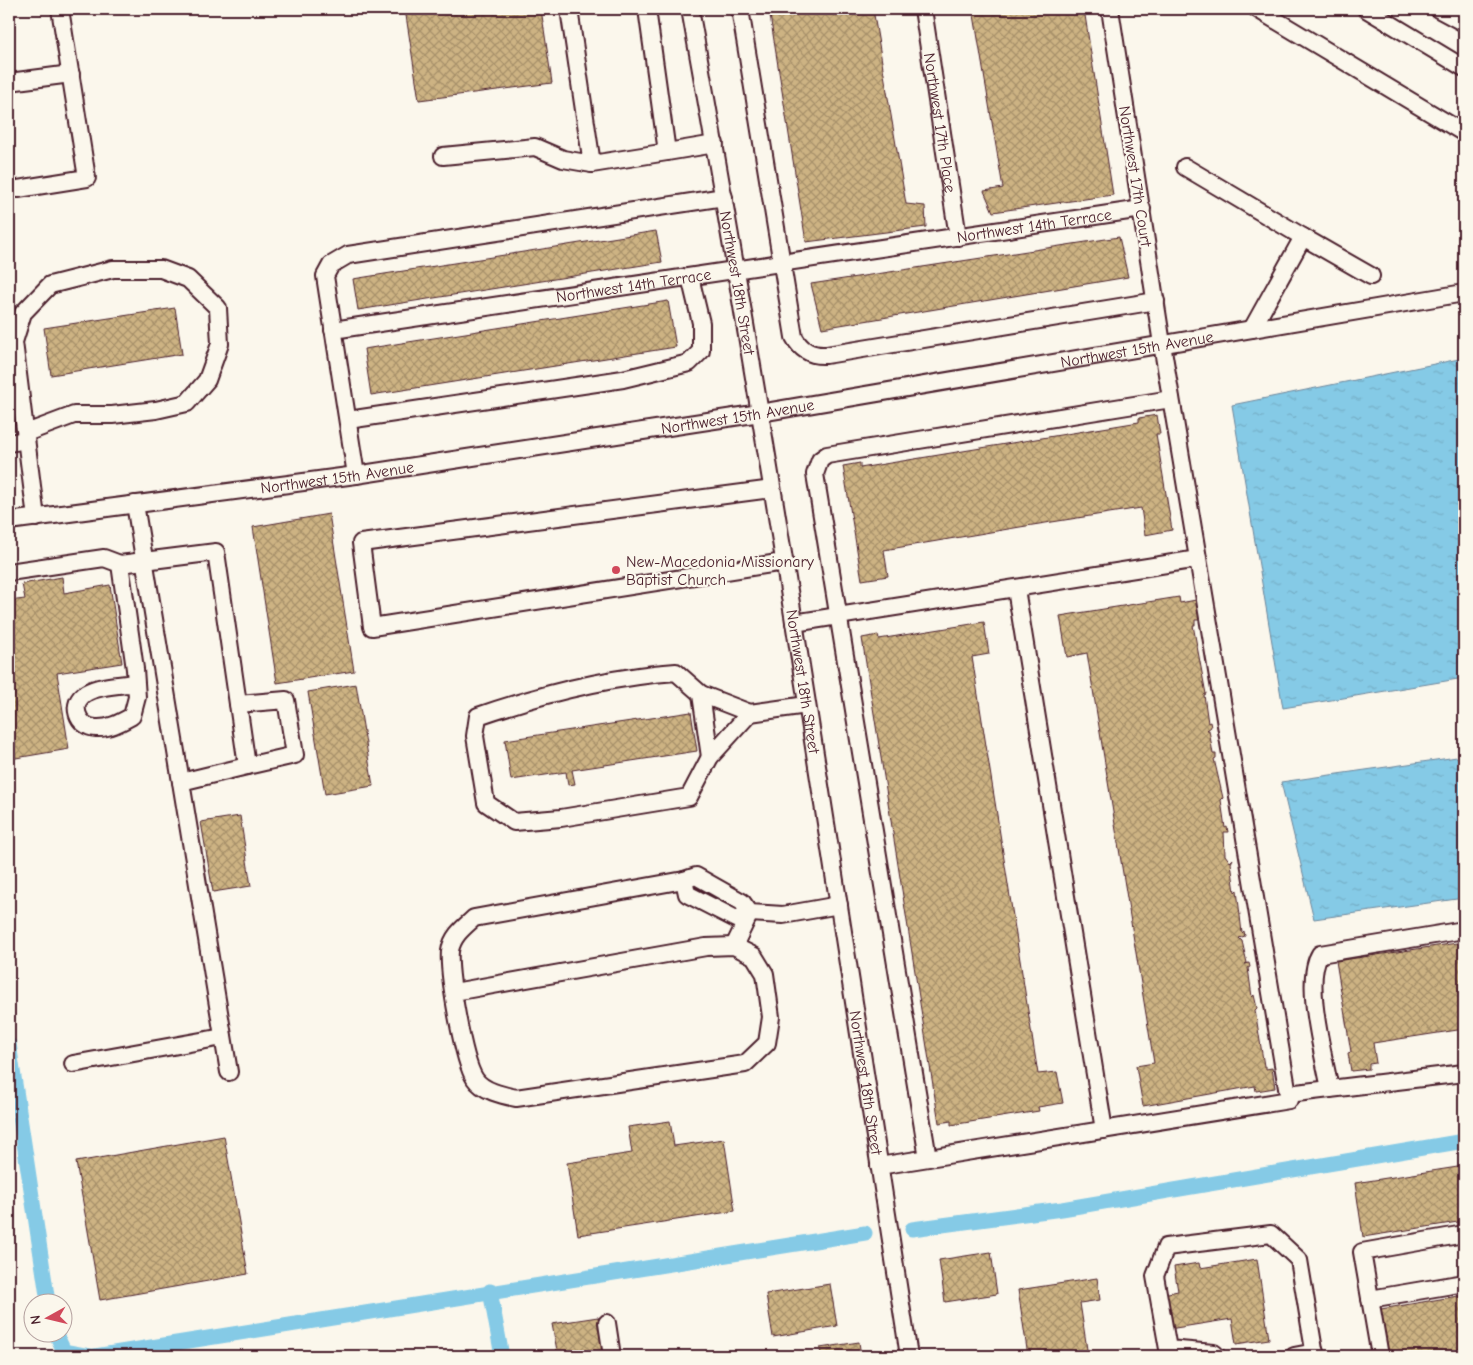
<svg xmlns="http://www.w3.org/2000/svg" width="1473" height="1365" viewBox="0 0 1473 1365" font-family="'Comic Neue',sans-serif">
	<defs>
		<pattern id="water-ripples" width="26" height="14" patternUnits="userSpaceOnUse" patternTransform="scale(1.25)"><rect width="26" height="14" fill="#85cae6"/><path d="M2 4q2-2 4 0t4 0M15 11q2-2 4 0t4 0" fill="none" stroke="#74adc5"/></pattern>
		<pattern id="building-cross-hatch" width="8" height="8" patternUnits="userSpaceOnUse" patternTransform="scale(1.25)"><rect width="8" height="8" fill="#cdb383"/><path d="M0 0l8 8M0 8l8-8" fill="none" stroke="#a8916b"/></pattern>
	</defs>
	<rect width="100%" height="100%" fill="#fbf7ec"/>
	<filter id="ink" filterUnits="userSpaceOnUse"><feTurbulence type="fractalNoise" baseFrequency=".02" numOctaves="2"/><feDisplacementMap in="SourceGraphic" scale="10" xChannelSelector="R" yChannelSelector="G"/><feConvolveMatrix kernelMatrix="1 2 1 2 8 2 1 2 1" color-interpolation-filters="sRGB"/></filter>
	<g filter="url(#ink)">
		<g fill="url(#water-ripples)" stroke="#6d869b">
			<path d="M1464,358V678L1283,708L1232,405Z"/>
			<path d="M1464,756V898L1314,919L1281,782Z"/>
		</g>
		<g fill="none" stroke-linecap="round" stroke-linejoin="round">
			<g stroke="#85cae6" stroke-width="15">
				<path d="M9,1044L48,1302"/>
				<path d="M912,1229L1062,1209L1464,1141"/>
				<path d="M490,1291L502,1356"/>
				<path d="M55,1332L64,1351L91,1356"/>
				<path d="M95,1356L865,1233"/>
			</g>
		</g>
		<g fill="url(#building-cross-hatch)" stroke="#4a1f2b">
			<path d="M405,9H541L552,83L419,100Z"/>
			<path d="M769,9H873L906,204L925,206L926,227L806,242Z"/>
			<path d="M973,9H1084L1113,195L993,212L984,191L1003,188Z"/>
			<path d="M656,231L662,262L358,310L353,279Z"/>
			<path d="M1119,237L1128,277L822,328L811,284Z"/>
			<path d="M668,301L676,347L371,395L364,349Z"/>
			<path d="M175,308L182,354L51,375L44,328Z"/>
			<path d="M1157,415L1160,434H1156L1172,530L1145,535L1141,508L1020,527L884,550L888,576L862,580L843,466L860,463V468L1139,422V418Z"/>
			<path d="M329,514L354,671L277,683L253,527Z"/>
			<path d="M62,577L64,593L110,585L122,663L57,673L69,749L10,759L9,601L25,599L22,584Z"/>
			<path d="M1179,597L1180,603L1196,600L1200,620H1195V625H1193L1206,694L1204,695L1208,723L1210,722L1211,727L1207,730H1209L1213,754H1216V758L1214,759L1223,798L1221,800L1225,828L1227,827L1228,832H1224L1225,855L1230,862L1233,859L1231,863L1235,892L1237,890L1242,933L1244,931L1245,936L1239,938L1242,941L1247,963L1245,964L1249,963L1250,967L1248,968L1252,997L1254,995L1257,1008L1255,1010L1264,1066H1266V1069L1272,1068L1275,1088L1256,1091L1255,1086L1143,1106L1136,1066L1154,1063L1087,653L1067,657L1060,616Z"/>
			<path d="M984,622L989,654L972,657L1038,1074L1057,1072L1063,1103L1038,1107L1039,1111L951,1125V1121L939,1123L862,638L878,635L879,639Z"/>
			<path d="M356,684L373,786L325,794L308,692Z"/>
			<path d="M691,712L697,751L572,770L575,784L568,785L566,772L511,780L505,740Z"/>
			<path d="M240,816L251,886L213,892L201,822Z"/>
			<path d="M1464,942V1029L1373,1043L1376,1063L1369,1064V1069L1351,1071L1348,1053L1351,1052L1336,961Z"/>
			<path d="M670,1121L674,1146L724,1139L735,1211L578,1235L567,1163L632,1153L628,1127Z"/>
			<path d="M224,1136L248,1274L100,1300L76,1162Z"/>
			<path d="M1464,1166V1221L1363,1237L1355,1183Z"/>
			<path d="M991,1252L997,1294L945,1302L939,1260Z"/>
			<path d="M1257,1259L1269,1339L1236,1344L1232,1319L1169,1329L1163,1294L1178,1291L1174,1267L1199,1263L1200,1268Z"/>
			<path d="M1097,1278L1100,1300L1080,1303L1088,1356H1028L1018,1290Z"/>
			<path d="M830,1284L837,1326L773,1337L766,1294Z"/>
			<path d="M1464,1295V1350L1425,1356H1388L1381,1309Z"/>
			<path d="M598,1317L604,1356H558L552,1324Z"/>
			<path d="M859,1342L861,1356H821L820,1348Z"/>
		</g>
		<g fill="none" stroke-linecap="round" stroke-linejoin="round">
			<g stroke="#4a1f2b" stroke-width="20">
				<g id="minor">
					<path d="M569,9L592,164L667,152L647,9"/>
					<path id="s1" d="M690,9C771,456 839,907 909,1356"/>
					<path d="M740,9L794,337C801,350 811,356 826,355L1156,301"/>
					<path id="s2" d="M923,9L958,237"/>
					<path d="M1257,9L1464,133"/>
					<path d="M1366,9L1464,68"/>
					<path d="M1438,9L1464,23"/>
					<path d="M9,82L71,74"/>
					<path d="M667,152L715,144"/>
					<path d="M443,156L535,147L563,159L592,164"/>
					<path d="M1185,167L1303,237"/>
					<path d="M18,189L87,178L60,9"/>
					<path d="M1252,329L1303,237L1371,276"/>
					<path id="s3" d="M333,330L1142,209"/>
					<path d="M348,420L623,379L689,363L701,351V323L690,277"/>
					<path d="M26,433L74,415H112L156,410L187,403L207,380L220,344L218,308L188,279L161,269H113L50,285L23,313L14,342L36,518"/>
					<path d="M9,443L26,440"/>
					<path d="M356,475L325,276L331,265L348,255L724,197"/>
					<path d="M772,489L361,543L372,627L784,562"/>
					<path d="M135,504L229,1072"/>
					<path id="s4" d="M9,521L356,475L760,413L1464,293"/>
					<path d="M120,564L216,552L247,766L181,782"/>
					<path d="M9,572L104,558L120,564L135,669L137,697L132,716C121,722 109,729 96,728C77,727 69,703 86,693C99,685 122,685 136,683"/>
					<path d="M1016,589L1104,1130"/>
					<path d="M794,623L1198,559"/>
					<path d="M676,672L701,694L750,713L710,757L689,797L561,818L514,822L486,803L475,736L478,716C542,694 608,677 676,672Z"/>
					<path d="M701,694L710,757"/>
					<path d="M238,704L286,700L295,755L247,766"/>
					<path d="M750,713L807,705"/>
					<path d="M750,913L742,902L696,876L684,880L687,894L736,919L750,913L783,915L839,905"/>
					<path d="M734,946L750,913"/>
					<path d="M454,992L706,947L734,946L754,956L765,974L771,1017L767,1043L745,1064L516,1098C502,1095 483,1091 475,1079C463,1061 448,973 450,951C452,936 464,927 474,918L684,880"/>
					<path d="M73,1064L223,1037"/>
					<path d="M1330,1089C1324,1056 1303,981 1320,954L1464,930"/>
					<path d="M1288,1094L1464,1073"/>
					<path d="M928,1158L815,474L820,460L827,455L1171,399"/>
					<path d="M879,1166L1289,1100L1162,344L1110,9"/>
					<path d="M1370,1299L1464,1283"/>
					<path d="M607,1323L612,1356"/>
					<path d="M1217,1356L1214,1353L1168,1349L1155,1276L1166,1247L1271,1234L1299,1260L1315,1356"/>
					<path d="M1294,1356L1315,1352"/>
					<path d="M1380,1356L1362,1252L1464,1234"/>
				</g>
			</g>
			<use href="#minor" stroke="#fbf7ec" stroke-width="16"/>
		</g>
	</g>
	<circle fill="#d1495b" stroke="#fbf7ec" stroke-width="2" cx="616" cy="570" r="5"/>
	<g text-anchor="middle" stroke-width="4.5" stroke-linejoin="round" paint-order="stroke">
		<g font-size="16" fill="#4a1f2b" stroke="#fbf7ec">
			<text dy="6" stroke="none"><textPath href="#s2" startOffset="115">Northwest 17th Place</textPath></text>
			<text transform="translate(1136 176) rotate(81)" y="6">Northwest 17th Court</text>
			<text dy="6" stroke="none"><textPath href="#s3" startOffset="709">Northwest 14th Terrace</textPath></text>
			<text dy="6" stroke="none"><textPath href="#s1" startOffset="278">Northwest 18th Street</textPath></text>
			<text dy="6" stroke="none"><textPath href="#s3" startOffset="304">Northwest 14th Terrace</textPath></text>
			<text dy="6" stroke="none"><textPath href="#s4" startOffset="1141">Northwest 15th Avenue</textPath></text>
			<text dy="6" stroke="none"><textPath href="#s4" startOffset="736">Northwest 15th Avenue</textPath></text>
			<text dy="6" stroke="none"><textPath href="#s4" startOffset="331">Northwest 15th Avenue</textPath></text>
			<text dy="6" stroke="none"><textPath href="#s1" startOffset="682">Northwest 18th Street</textPath></text>
			<text dy="6" stroke="none"><textPath href="#s1" startOffset="1088">Northwest 18th Street</textPath></text>
		</g>
		<g font-size="16" fill="#4a1f2b" stroke="#fbf7ec" text-anchor="start">
			<text x="626" y="567">New-Macedonia Missionary<tspan x="626" dy="18">Baptist Church</tspan></text>
		</g>
	</g>
	<rect width="1473" height="1365" fill="none" stroke="#fbf7ec" stroke-width="30"/>
	<rect x="15" y="15" width="1443" height="1335" fill="none" stroke="#4a1f2b" stroke-width="2" filter="url(#ink)"/>
	<g transform="translate(48 1318) rotate(262)"><circle r="24" fill="#fbf7ec" stroke="#b4a19f"/>
	<path d="M0-4L9 19L0 12L-9 19Z" fill="#d1495b"/>
	<text y="-8" font-size="14" font-weight="bold" text-anchor="middle" fill="#4a1f2b">N</text>
	</g>
</svg>
